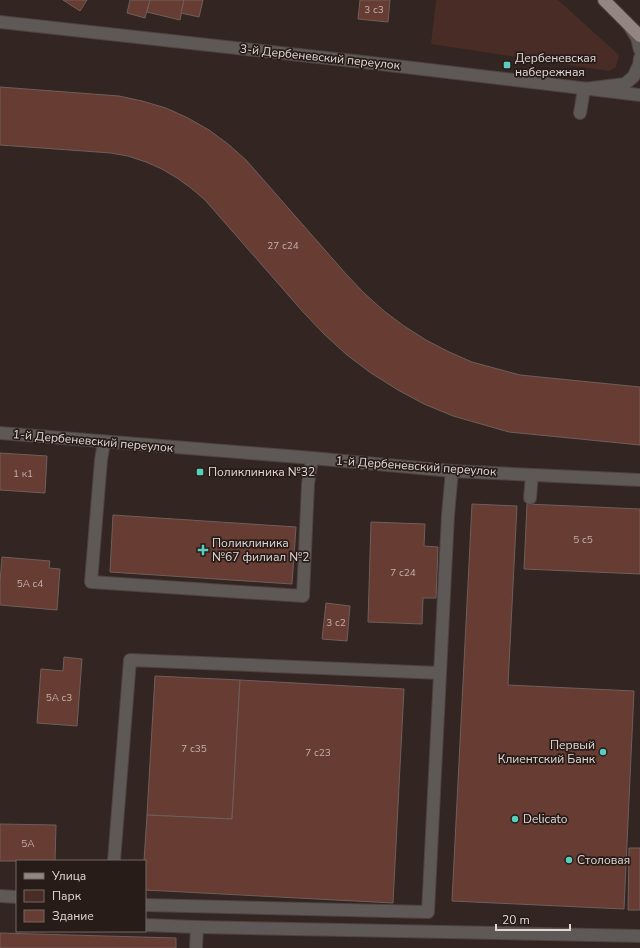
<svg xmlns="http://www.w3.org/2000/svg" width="640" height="948" viewBox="0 0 640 948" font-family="'Nunito Sans',sans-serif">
	<rect width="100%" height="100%" fill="#322522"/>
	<path fill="#492c25" d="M436,0H558L619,55L616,67L609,71L431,44Z"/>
	<g fill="#673c32" stroke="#6e5f5c">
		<path d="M63,0H87L80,11Z"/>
		<path d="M130,0H150L145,18L127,13Z"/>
		<path d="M150,0H184L180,20L147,12Z"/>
		<path d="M184,0H203L199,17L181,13Z"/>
		<path d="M360,0H390L388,22L358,19Z"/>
		<path d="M0,87L119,96L142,101L166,108L188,118L209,130L228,144L246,160L346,274L364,293L384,311L404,326L426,340L449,352L472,362L520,375L640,387V445L509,432L453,416L424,404L398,390L371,373L347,355L324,334L304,313L205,200L191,188L177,178L162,169L146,162L128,156L111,153L0,145Z"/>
		<path d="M0,453L47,456L45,493L0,490Z"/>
		<path d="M472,504L517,506L508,685L634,691L624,909L452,901Z"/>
		<path d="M527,504L640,509V574L524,569Z"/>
		<path d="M113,515L296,527L292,584L110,572Z"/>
		<path d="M371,522L425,524L424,546L438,547L436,598H423L422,624L368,622Z"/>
		<path d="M2,557L50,561L49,568L60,569L57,610L0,605V582Z"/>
		<path d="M326,603L350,606L347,641L322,639Z"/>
		<path d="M64,657L82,659L77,726L37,723L41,669L63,671Z"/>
		<path d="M155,676L240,680L232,819L147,815Z"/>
		<path d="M240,680L404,689L393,903L145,890L144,861L147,815L232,819Z"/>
		<path d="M0,824L56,825L55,861H0Z"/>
		<path d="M629,848H640V910H628Z"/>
		<path d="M0,933L176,938V948H0Z"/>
	</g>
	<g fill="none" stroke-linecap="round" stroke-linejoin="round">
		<g stroke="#4e423f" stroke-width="14">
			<g id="minor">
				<path d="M0,22L363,62L640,95"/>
				<path d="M630,27L637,38L640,50"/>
				<path d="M580,113L584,89L625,84L634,76L636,71L639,65L640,58"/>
				<path d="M0,433L312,458L452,471L640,480"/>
				<path d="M104,442L101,460L91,582L303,596L308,484L312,458"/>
				<path d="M530,498L532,475"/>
				<path d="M114,861L130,660L440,673"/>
				<path d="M0,896L17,897"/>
				<path d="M145,905L428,912L448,515L452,471"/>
				<path d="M145,925L197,927L640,936"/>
				<path d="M196,948L197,927"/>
			</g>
		</g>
		<g stroke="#4e423f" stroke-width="14">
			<path id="major" d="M604,0L640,36"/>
		</g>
		<use href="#minor" stroke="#5e5856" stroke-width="12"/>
		<use href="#major" stroke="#938682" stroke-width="12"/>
	</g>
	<g fill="#58cebf" stroke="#281c19" stroke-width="1.5">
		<rect x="503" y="61" width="8" height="8" rx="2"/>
		<rect x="196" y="468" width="8" height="8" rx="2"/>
		<path d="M201 544h4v4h4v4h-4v4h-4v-4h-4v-4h4z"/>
		<circle cx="603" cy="752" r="4"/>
		<circle cx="515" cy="819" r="4"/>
		<circle cx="569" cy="860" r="4"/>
	</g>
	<g text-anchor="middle" stroke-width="3.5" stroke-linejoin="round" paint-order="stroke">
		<g font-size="10" fill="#c2b1ad">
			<text x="374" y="13">3 с3</text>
			<text x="283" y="249">27 с24</text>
			<text x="23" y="477">1 к1</text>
			<text x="583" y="543">5 с5</text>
			<text x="403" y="576">7 с24</text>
			<text x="30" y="587">5А с4</text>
			<text x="336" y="626">3 с2</text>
			<text x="59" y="701">5А с3</text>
			<text x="194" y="752">7 с35</text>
			<text x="318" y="756">7 с23</text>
			<text x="28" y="847">5А</text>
		</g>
		<g font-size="12" fill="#e1d8d6" stroke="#281c19">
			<text transform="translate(320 57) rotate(6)" y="4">3-й Дербеневский переулок</text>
			<text transform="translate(93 441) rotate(5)" y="4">1-й Дербеневский переулок</text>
			<text transform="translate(416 466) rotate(4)" y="4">1-й Дербеневский переулок</text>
		</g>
		<g font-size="12" fill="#e1d8d6" stroke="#281c19" text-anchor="start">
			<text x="515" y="62">Дербеневская<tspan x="515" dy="14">набережная</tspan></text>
			<text x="208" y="476">Поликлиника №32</text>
			<text x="212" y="547">Поликлиника<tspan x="212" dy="14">№67 филиал №2</tspan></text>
			<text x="595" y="749" text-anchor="end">Первый<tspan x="595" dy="14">Клиентский Банк</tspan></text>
			<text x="523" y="823">Delicato</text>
			<text x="577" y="864">Столовая</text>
		</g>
	</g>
	<rect x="16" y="860" width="130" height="72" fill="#281c19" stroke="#726765"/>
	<rect x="24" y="873" width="20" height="6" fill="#938682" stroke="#726765"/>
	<text x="52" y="880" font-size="12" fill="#e1d8d6">Улица</text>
	<rect x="24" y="890" width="20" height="12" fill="#492c25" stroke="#726765"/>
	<text x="52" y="900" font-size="12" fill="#e1d8d6">Парк</text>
	<rect x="24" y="910" width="20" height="12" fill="#673c32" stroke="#726765"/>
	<text x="52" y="920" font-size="12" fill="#e1d8d6">Здание</text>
	<path d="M496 924v6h74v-6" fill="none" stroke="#e1d8d6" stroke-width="2"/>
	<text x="502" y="924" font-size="12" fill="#e1d8d6" stroke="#281c19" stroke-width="3" paint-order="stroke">20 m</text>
</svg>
